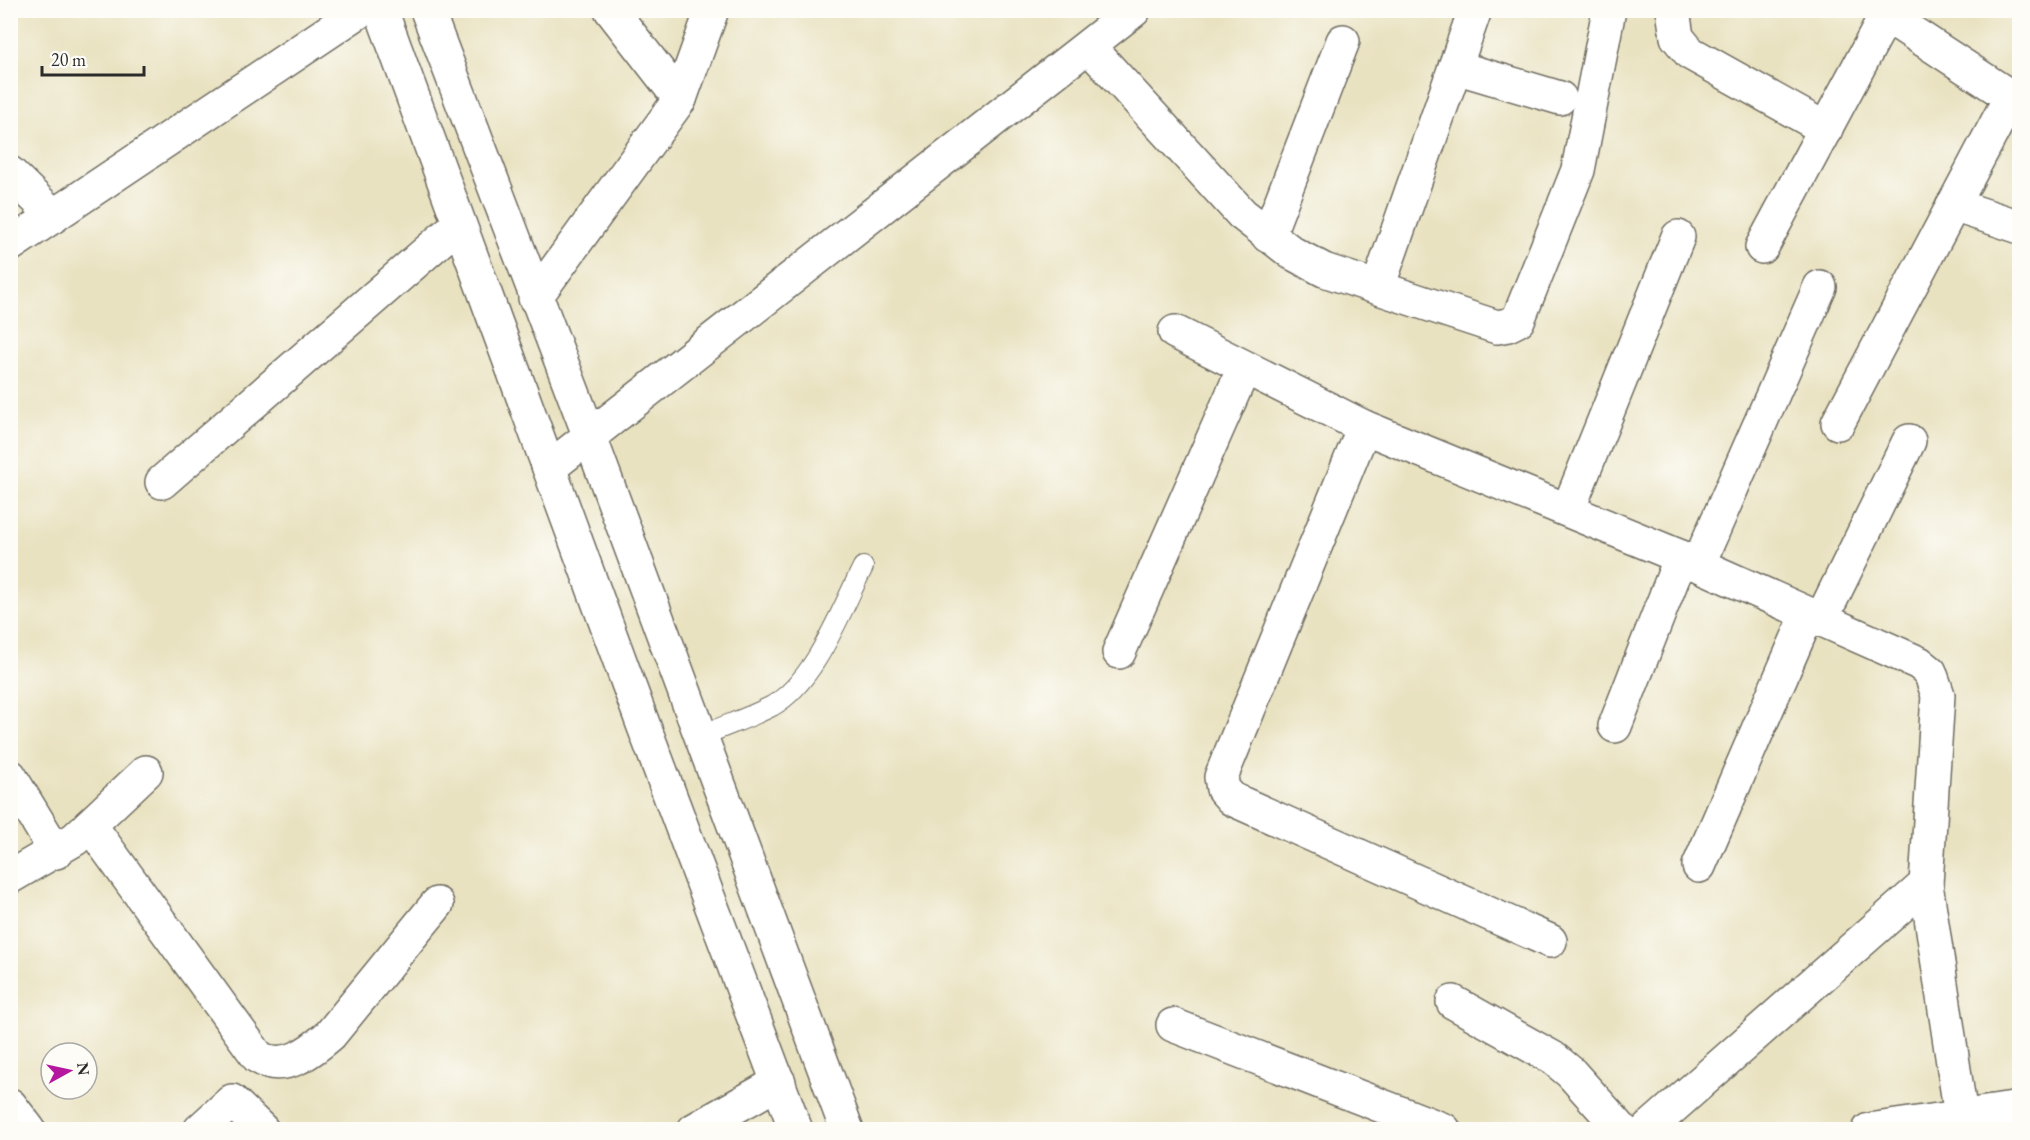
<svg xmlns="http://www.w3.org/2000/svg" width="2030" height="1140" viewBox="0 0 2030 1140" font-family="'EB Garamond',serif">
	<rect width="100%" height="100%" fill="#fdfcf7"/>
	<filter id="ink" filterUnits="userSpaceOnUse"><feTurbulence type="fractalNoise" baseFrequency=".0167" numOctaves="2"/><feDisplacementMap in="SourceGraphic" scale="12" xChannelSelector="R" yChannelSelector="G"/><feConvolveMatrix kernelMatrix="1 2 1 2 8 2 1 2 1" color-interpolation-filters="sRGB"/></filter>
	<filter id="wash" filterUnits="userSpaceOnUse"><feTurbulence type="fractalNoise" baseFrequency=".008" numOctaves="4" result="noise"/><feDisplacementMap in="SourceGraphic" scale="24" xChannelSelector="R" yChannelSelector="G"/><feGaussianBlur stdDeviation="1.35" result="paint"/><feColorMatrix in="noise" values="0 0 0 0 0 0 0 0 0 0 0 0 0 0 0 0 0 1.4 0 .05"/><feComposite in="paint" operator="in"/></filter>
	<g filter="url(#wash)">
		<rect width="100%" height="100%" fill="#e9e2c1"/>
	</g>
	<g filter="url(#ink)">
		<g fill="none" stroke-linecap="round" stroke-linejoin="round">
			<g stroke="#6e6b60" stroke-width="22">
				<path id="service" d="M699,737C723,726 749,718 772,706C815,682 841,610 863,567"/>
			</g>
			<g stroke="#6e6b60" stroke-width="36">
				<g id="minor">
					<path d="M611,10L680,99"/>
					<path d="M1673,10L1677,37L1690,53L1826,129"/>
					<path d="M1887,16L2020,103"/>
					<path d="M1090,48L1242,214L1292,253L1324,270L1497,327L1508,325L1518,320L1578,170L1609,10"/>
					<path d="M1455,67L1560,98"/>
					<path d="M10,173L54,216"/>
					<path d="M1953,205L2020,227"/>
					<path d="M1268,236L1343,41"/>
					<path d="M10,245L361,10"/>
					<path d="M1762,247L1889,10"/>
					<path d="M1378,287L1475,10"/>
					<path d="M535,298L680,99L712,10"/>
					<path d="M1175,332L1364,427L1681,557L1919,663L1930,672L1938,695L1926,884L1961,1116"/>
					<path d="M1838,423L2010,98"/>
					<path d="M1364,427L1221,777L1223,789L1232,799L1550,941"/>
					<path d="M549,468L1134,10"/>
					<path d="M162,482L459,224"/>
					<path d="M1568,510L1678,237"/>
					<path d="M1698,565L1820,287"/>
					<path d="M1821,620L1909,441"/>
					<path d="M1119,652L1244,368"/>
					<path d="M1615,726L1681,557"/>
					<path d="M10,776L56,852"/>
					<path d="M90,825L258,1057C284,1073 310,1052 330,1035L437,904"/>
					<path d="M1699,866L1808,614"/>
					<path d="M10,877L75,839L146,772"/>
					<path d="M1453,1002L1553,1058L1571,1073L1622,1130"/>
					<path d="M1173,1025L1444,1130"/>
					<path d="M10,1105L29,1130"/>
					<path d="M200,1130L232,1101L262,1130"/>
					<path d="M694,1130L779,1082"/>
					<path d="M1647,1130L1926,884"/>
					<path d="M1869,1130L2020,1108"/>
				</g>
			</g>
			<g stroke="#6e6b60" stroke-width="36">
				<g id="tertiary">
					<path d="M381,10L643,724L796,1130"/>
					<path d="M427,10L590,437L847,1130"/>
				</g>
			</g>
			<use href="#service" stroke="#fff" stroke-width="20"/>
			<use href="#minor" stroke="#fff" stroke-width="33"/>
			<use href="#tertiary" stroke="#fff" stroke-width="33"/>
		</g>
	</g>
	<rect width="2030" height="1140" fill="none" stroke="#fdfcf7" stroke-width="36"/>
	<g transform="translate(69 1071) rotate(82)"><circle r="28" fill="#fdfcf7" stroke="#a9a8a5" stroke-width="1.5"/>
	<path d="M0-4.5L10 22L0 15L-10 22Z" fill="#b5179e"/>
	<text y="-9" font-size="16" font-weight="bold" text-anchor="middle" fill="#2b2b2b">N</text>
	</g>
	<path d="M42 66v9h102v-9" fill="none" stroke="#2b2b2b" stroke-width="3"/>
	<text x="51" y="66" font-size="18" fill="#2b2b2b" stroke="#fdfcf7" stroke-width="4.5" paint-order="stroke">20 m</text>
</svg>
